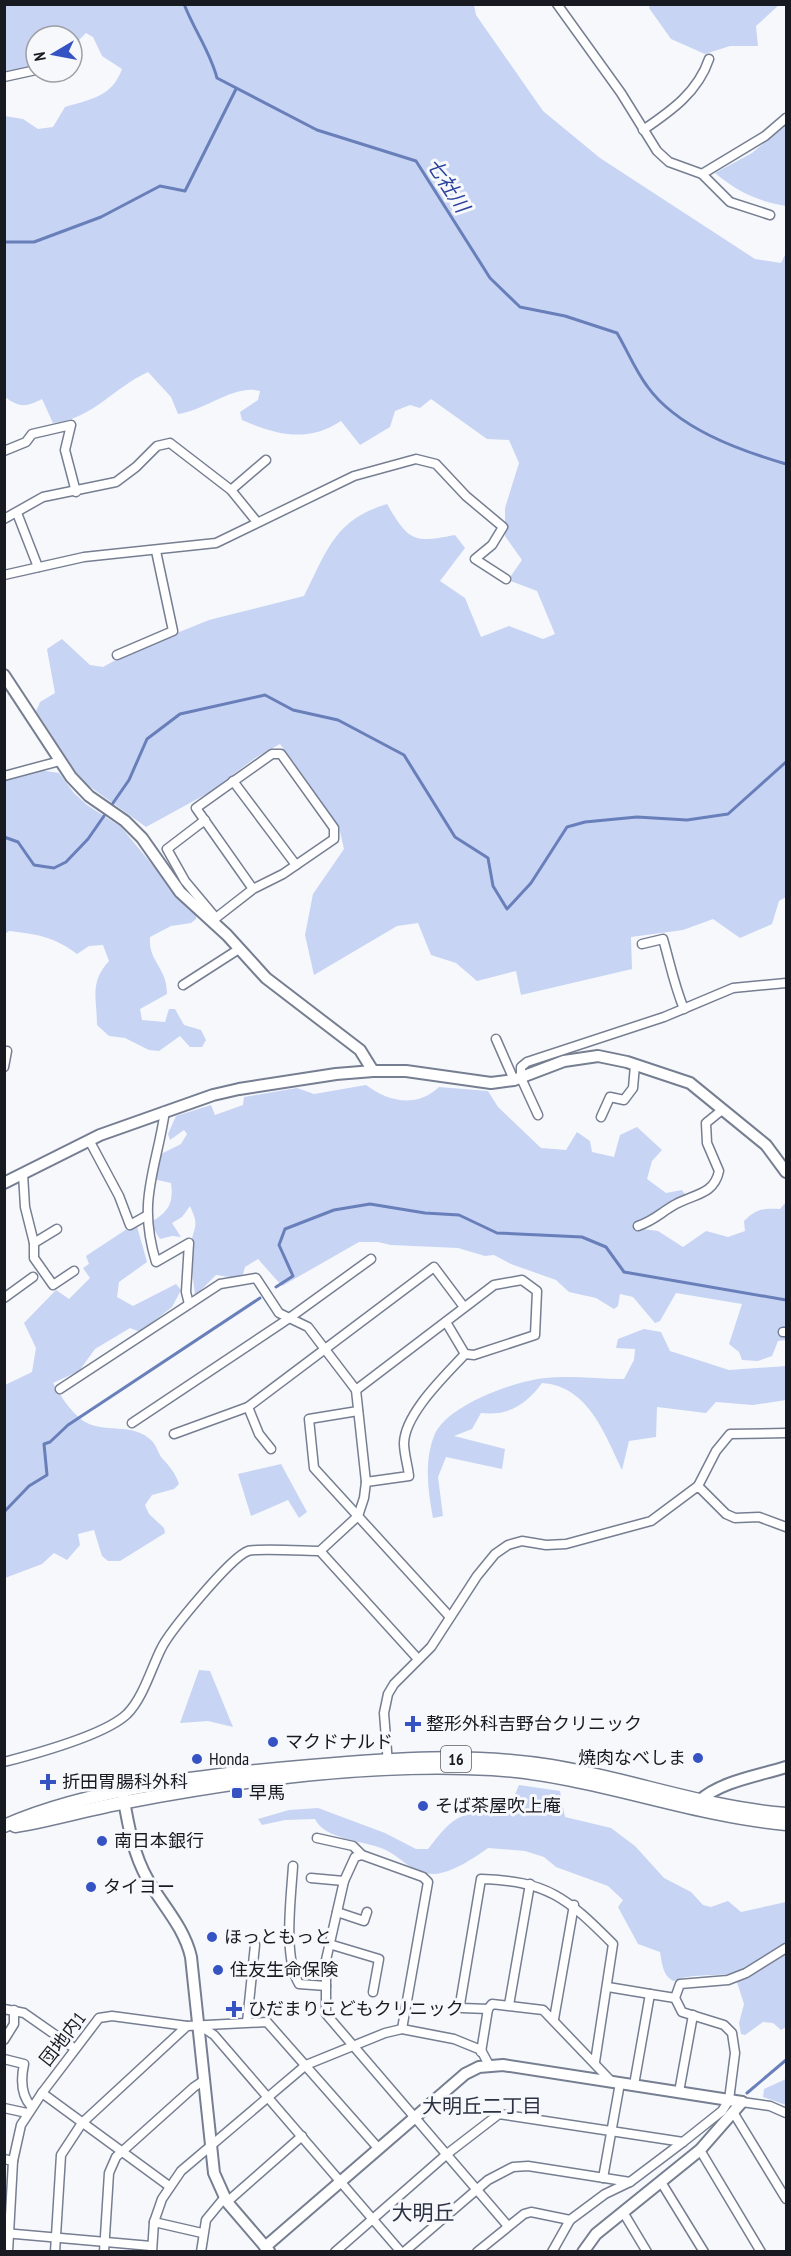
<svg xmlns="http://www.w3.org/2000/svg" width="791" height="2256" viewBox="0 0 791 2256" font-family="'PT Sans Narrow','Noto Sans JP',sans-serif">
	<rect width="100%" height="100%" fill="#f6f8fc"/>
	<g fill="#c7d4f4">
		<path d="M5,5H474L476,15L543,111L600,158L755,259L781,263L786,253V897L779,901L772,924L740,938L713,919L683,930L631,937L632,969L521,995L516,971L477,981L456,963L431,955L418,923L397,926L314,975L305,935L313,894L344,849L339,827L280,744L255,758L210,792L146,827L82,781L36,711L40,702L55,693L47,649L62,639L90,665L103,667L130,652L209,620L304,596C327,551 334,520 387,504C409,542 414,543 455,535L465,548L440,581L465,598L481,637L509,626L543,639L555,634L537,591L508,580L522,560L505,536V508L519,463L509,440L487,439L431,399L420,408L410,405L395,411L390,427L360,445L341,421C308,443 277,435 242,420L240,412L258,400L260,391C234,384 205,411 178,414L171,397L148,372C113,388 93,419 53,423L42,399C26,407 20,408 5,397V116L23,119L38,129L53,127L65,107C91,99 112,97 122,69L102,56L93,37L86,33L72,47V36H36V65L5,73Z"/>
		<path d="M650,5V4L779,5L756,26L758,46H730L705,54L671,39L649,8Z"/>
		<path d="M786,124V206C757,201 738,192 715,173L752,153Z"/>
		<path d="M39,770L59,773L74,793L87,805L121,827L179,897L196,914V919L191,923L171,926L150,937C148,962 167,967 167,994L140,1009L142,1020L165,1022L169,1009H175L184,1025L201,1030L206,1040L202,1047H190L180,1036L159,1051L149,1050L125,1038L109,1036L97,1025C97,998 89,983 109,961L103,945L89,946L77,954C55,937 36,934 9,931L5,934L4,780Z"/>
		<path d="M366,1085C388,1102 417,1108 439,1087L488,1091L498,1107L541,1148L566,1150L577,1132L590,1141L592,1152L614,1157L620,1135L637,1127L662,1150L652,1161L647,1179L666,1193L682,1190L687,1197C669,1205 660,1221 643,1229L658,1231L683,1247L706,1231L728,1237L745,1231L744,1221C756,1209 763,1208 780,1209L786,1202V1340L778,1341L772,1356L758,1361L742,1360L739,1352L729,1344L742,1304L676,1293L660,1321L655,1323L633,1297L620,1294L618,1306L614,1309L596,1298L569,1292L556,1280L511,1264L494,1255L485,1256L458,1248L391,1245L378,1242H359L282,1286L258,1259L245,1267L243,1274L236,1278L216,1275L195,1296C194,1280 188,1258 191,1243C195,1224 199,1226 190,1206L182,1217L172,1223L181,1237L172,1236L160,1239L150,1223C168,1212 174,1204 171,1183L153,1179L155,1157L181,1144L187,1134L184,1130L170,1140L168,1134L176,1116L211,1105L215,1115L243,1105L244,1097L297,1088L314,1094Z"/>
		<path d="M136,1223L147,1262L119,1282L117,1297L133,1306L176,1284L181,1290L172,1307L140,1332L130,1328L95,1349L79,1371L53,1383C61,1396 69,1410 82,1420C103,1435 133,1421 152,1441C156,1445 158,1452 161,1457C169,1466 175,1472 179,1484L174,1489L152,1495L145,1505L149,1514L164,1528L165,1533L120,1561H108L102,1556L94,1530L78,1534L80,1545L67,1560L54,1553L42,1564L5,1578V1385L32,1372L36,1348L24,1323L56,1290L69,1299L90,1278L83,1268L89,1264L86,1256Z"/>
		<path d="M644,1329L661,1332L670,1351L729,1370L786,1366V1400L753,1405L716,1402L706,1413L657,1407L656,1437L629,1441L622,1470C605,1434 588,1386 542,1383C526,1405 508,1416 481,1413L472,1429L454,1436L505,1449L502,1469L446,1457L438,1477L443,1516L433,1518C428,1491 424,1462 434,1436C446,1405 515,1381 545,1378C571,1375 598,1379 624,1379L634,1360L635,1349L616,1348L618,1339Z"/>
		<path d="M281,1464L307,1512L299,1518L288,1500L251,1516L238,1474Z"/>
		<path d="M199,1670L210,1671L233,1727L208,1721L180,1723Z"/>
		<path d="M519,1785L560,1791L565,1817L611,1828L635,1846L664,1878L691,1892L703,1905L711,1907L728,1901L741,1912L786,1902V2027L781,2030L773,2023L763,2022L745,2035L741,2034L739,2023L744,2004L734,1973C716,1977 688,1973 674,1981C663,1977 662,1963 660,1952L638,1944L618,1907L623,1900L608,1886L556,1867L544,1857L525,1851L488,1848C474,1858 452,1873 434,1874C410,1874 401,1855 381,1848C363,1841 324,1839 315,1819L285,1820L262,1825L258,1819L289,1810L318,1808L385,1833L416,1849H428C438,1837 450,1818 467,1815C479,1813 487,1814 499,1808L502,1798L514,1797Z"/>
		<path d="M786,2079V2105L763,2097L764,2089Z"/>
	</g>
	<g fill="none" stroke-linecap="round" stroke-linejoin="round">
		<g stroke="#697fba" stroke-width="3">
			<path d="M184,4C194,30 210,51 217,78L317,130L416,161L490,278L520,307L565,316L617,333C627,350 635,370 647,386C677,428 738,450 786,464"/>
			<path d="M4,242H34L101,217L160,186L185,191L236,89"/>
			<path d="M4,837L18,842L34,865L54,868L66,862L88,839L129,780L147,739L180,714L265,695L293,710L338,720L404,755L455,837L488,858L493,886L507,909L531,883L567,827L585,822L637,817L687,820L728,814L786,762"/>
			<path d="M276,1287L293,1276L279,1245L285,1229L334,1210L370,1204L425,1213L459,1215L497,1233L582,1237L606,1247L624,1272L786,1300"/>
			<path d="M4,1512L29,1486L47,1475L44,1444L50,1442L68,1425L260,1298"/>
			<path d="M747,2093L786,2060"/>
		</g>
		<g stroke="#767e91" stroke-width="11">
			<g id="street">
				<path d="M557,4L621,93L657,151L669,162L702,174L730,202L770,215"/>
				<path d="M4,77L36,70"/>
				<path d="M643,130C671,111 698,92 709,59"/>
				<path d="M702,174L765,136L786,118"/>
				<path d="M4,451L26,442L32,434L71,425L65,450L76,492"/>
				<path d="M231,490L266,460"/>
				<path d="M17,513L38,567"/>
				<path d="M4,519L43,497L116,482L136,467L157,446L170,443L231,490L257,522"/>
				<path d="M4,575L84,557L216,543L354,476L416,459L436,464L466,496L503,527L492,545L475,559L506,579"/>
				<path d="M117,655L173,631L156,551"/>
				<path d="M4,776L60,761"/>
				<path d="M233,781L296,865"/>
				<path d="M205,820L167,849L185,881L216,918"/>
				<path d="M212,921L253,889L283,874L334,839V828L281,754H272L196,808L253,889"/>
				<path d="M642,944L663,939C670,963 674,985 684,1009"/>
				<path d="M183,985L239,949"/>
				<path d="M496,1039L514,1080"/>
				<path d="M4,1067L7,1051"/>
				<path d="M165,1111C156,1171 137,1200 156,1262L189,1243L186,1292L189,1304"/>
				<path d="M538,1115L521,1078V1067L527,1062L664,1017L733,988L786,983"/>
				<path d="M601,1117L610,1097L624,1100L633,1088L635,1065"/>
				<path d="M89,1140L119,1196L130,1225L146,1216"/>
				<path d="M23,1174L25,1207L34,1243V1258L53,1285L74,1271"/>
				<path d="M638,1226C657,1219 661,1212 676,1204C694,1194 714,1195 719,1171L707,1143L706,1123L722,1110"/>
				<path d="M34,1243L57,1229"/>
				<path d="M4,1298L33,1277"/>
				<path d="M446,1322L465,1354"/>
				<path d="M783,1332H786"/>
				<path d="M356,1390L494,1285L522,1280L537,1291L535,1335L474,1355L465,1354C446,1375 405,1413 404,1443C404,1454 408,1466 409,1476L366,1482"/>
				<path d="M248,1407L259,1434L271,1449"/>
				<path d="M358,1411L309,1419L314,1468L450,1617"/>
				<path d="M132,1423L288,1319L371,1259"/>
				<path d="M174,1434L248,1407L434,1267L464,1307"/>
				<path d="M698,1486L716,1451L730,1434L786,1433"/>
				<path d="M320,1551L418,1659"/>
				<path d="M4,1762C35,1754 105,1735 127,1714C143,1698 151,1669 161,1649C169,1632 231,1557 248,1551C257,1548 307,1551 320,1551L358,1516L364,1498L366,1482L356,1390L308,1327L279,1313L256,1278L220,1284L60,1389"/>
				<path d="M388,1764L384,1713L388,1694L394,1684L431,1647L477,1576L495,1554L508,1545L522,1541L546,1545L566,1544L651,1521L698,1486L726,1514L735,1518L759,1517L786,1527"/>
				<path d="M317,1838L353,1846L362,1855"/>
				<path d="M293,1866C291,1898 283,1957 299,1984L326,1986"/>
				<path d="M311,1878L344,1881"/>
				<path d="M337,1912L364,1921L367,1912"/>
				<path d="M329,1944L379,1959L373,1992"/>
				<path d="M608,1987L650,1994"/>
				<path d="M509,2005L530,1884"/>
				<path d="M4,2009L24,2013L74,2048"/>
				<path d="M488,2009L462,2008L460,2004L481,1879C548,1881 567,1898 613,1944L595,2062"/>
				<path d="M554,2019L574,1905"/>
				<path d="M247,2022L255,1945"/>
				<path d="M199,2025L214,2035L401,2252"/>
				<path d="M402,2029L428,1882L423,1877L362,1855L355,1857L344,1881L326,1960V2014L507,2225"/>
				<path d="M4,2040L14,2024V2010"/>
				<path d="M481,2052L488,2009L492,2004L543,2010L611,2081"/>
				<path d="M4,2059L24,2064C21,2078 21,2095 31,2106"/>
				<path d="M634,2085L650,1994L675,1998"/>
				<path d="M679,2092L693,2015"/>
				<path d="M42,2093L99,2018L112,2016L187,2026"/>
				<path d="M742,2102L770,2106L786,2113"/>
				<path d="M4,2108L27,2113"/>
				<path d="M733,2112L786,2199"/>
				<path d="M700,2150L761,2252"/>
				<path d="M4,2159L13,2161L21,2125L42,2093L169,2186"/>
				<path d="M603,2178L620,2083"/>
				<path d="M661,2182L704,2252"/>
				<path d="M227,2202L302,2136"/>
				<path d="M623,2212L647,2252"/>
				<path d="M570,2220L605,2194L630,2182L683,2142L722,2111L729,2100L735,2053L732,2033L724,2025L682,2012L675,1998L680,1984L728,1980L746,1973L786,1948"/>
				<path d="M154,2222L202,2233"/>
				<path d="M4,2233L151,2246"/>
				<path d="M8,2252L13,2161"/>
				<path d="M55,2252L61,2155L82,2123L187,2026L267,2022L379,2149"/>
				<path d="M104,2252L109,2173L116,2157L194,2087L203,2081"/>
				<path d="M152,2252L154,2222L162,2199L181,2171L306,2065L385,2033L402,2029L454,2039L481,2050L489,2065"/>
				<path d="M201,2252L206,2220L225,2197"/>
				<path d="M335,2252L447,2154L499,2114L683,2142"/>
				<path d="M404,2252L488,2180L513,2167L528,2166L630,2182"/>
				<path d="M477,2252L524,2214L531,2212L570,2220L552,2252"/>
			</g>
		</g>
		<g stroke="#767e91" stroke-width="14">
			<g id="secondary">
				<path d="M4,675L71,777L89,796L125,821L142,838L180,892L227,935L266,978L360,1050L373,1071"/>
				<path d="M4,1183L100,1135L213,1095L239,1089L336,1074L373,1071H406L491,1083L514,1080L564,1061L598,1056L627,1062L690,1083L766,1145L786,1172"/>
				<path d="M123,1795C128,1824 133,1854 148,1880C163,1906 184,1927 191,1957L214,2173L227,2202L269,2251"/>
				<path d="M699,1801C721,1781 758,1776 786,1767"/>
				<path d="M265,2247L465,2074L479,2067L503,2065L742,2102"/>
				<path d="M583,2252L596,2234L700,2150L742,2102"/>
			</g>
		</g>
		<g stroke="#767e91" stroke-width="15">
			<g id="primary">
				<path d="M4,1826C92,1787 216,1774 311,1766C391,1759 472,1753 551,1766C630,1779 706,1808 786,1814"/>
				<path d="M15,1826C52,1820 88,1809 126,1802C243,1780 372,1762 492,1769C592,1775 687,1815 786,1824"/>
			</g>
		</g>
		<use href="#street" stroke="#fff" stroke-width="8"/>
		<use href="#secondary" stroke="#fff" stroke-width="10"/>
		<use href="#primary" stroke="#fff" stroke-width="12"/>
	</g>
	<g fill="#3653c4" stroke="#f6f8fc" stroke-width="2">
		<path d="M410 1715h6v6h6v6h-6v6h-6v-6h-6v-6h6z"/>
		<circle cx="273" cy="1742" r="6"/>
		<circle cx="698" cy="1758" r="6"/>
		<circle cx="197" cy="1759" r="6"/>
		<path d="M45 1773h6v6h6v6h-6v6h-6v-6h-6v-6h6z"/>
		<rect x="231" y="1787" width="12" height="12" rx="3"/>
		<circle cx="423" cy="1806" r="6"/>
		<circle cx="102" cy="1841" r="6"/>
		<circle cx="91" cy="1887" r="6"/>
		<circle cx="212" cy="1937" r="6"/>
		<circle cx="218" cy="1970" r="6"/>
		<path d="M231 2000h6v6h6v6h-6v6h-6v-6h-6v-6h6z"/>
	</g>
	<g text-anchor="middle" stroke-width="6" stroke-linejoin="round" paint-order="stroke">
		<rect fill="#f6f8fc" stroke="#5a5d63" stroke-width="1.5" x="441" y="1746" width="30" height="26" rx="4.5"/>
		<g font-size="16" font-weight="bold" fill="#171a21">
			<text x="456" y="1765">16</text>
		</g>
		<g font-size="18" fill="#171a21" stroke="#f6f8fc" text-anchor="start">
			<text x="426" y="1730">整形外科吉野台クリニック</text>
			<text x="285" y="1748">マクドナルド</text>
			<text x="686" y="1764" text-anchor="end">焼肉なべしま</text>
			<text x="209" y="1765">Honda</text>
			<text x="62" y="1788">折田胃腸科外科</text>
			<text x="249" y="1799">早馬</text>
			<text x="435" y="1812">そば茶屋吹上庵</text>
			<text x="114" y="1847">南日本銀行</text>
			<text x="103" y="1893">タイヨー</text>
			<text x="224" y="1943">ほっともっと</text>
			<text x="230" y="1976">住友生命保険</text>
			<text x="248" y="2015">ひだまりこどもクリニック</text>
		</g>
		<g font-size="18" fill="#171a21" stroke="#f6f8fc">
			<text transform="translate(63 2039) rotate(-52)" y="6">団地内1</text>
		</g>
		<g font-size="20" font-style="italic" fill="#2a419e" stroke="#f6f8fc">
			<text transform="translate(448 185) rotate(57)" y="7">七社川</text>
		</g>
		<g font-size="20" fill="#2c3243" stroke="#f6f8fc">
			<text x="482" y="2113">大明丘二丁目</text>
		</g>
		<g font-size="21" fill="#2c3243" stroke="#f6f8fc">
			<text x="423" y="2220">大明丘</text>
		</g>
	</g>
	<rect width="791" height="2256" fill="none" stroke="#171a21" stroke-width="12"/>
	<g transform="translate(54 54) rotate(260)"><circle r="28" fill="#f6f8fc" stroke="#9d9fa4" stroke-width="1.5"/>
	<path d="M0-4.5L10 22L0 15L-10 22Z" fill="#3653c4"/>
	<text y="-9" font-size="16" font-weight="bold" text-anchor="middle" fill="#171a21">N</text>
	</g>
</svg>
